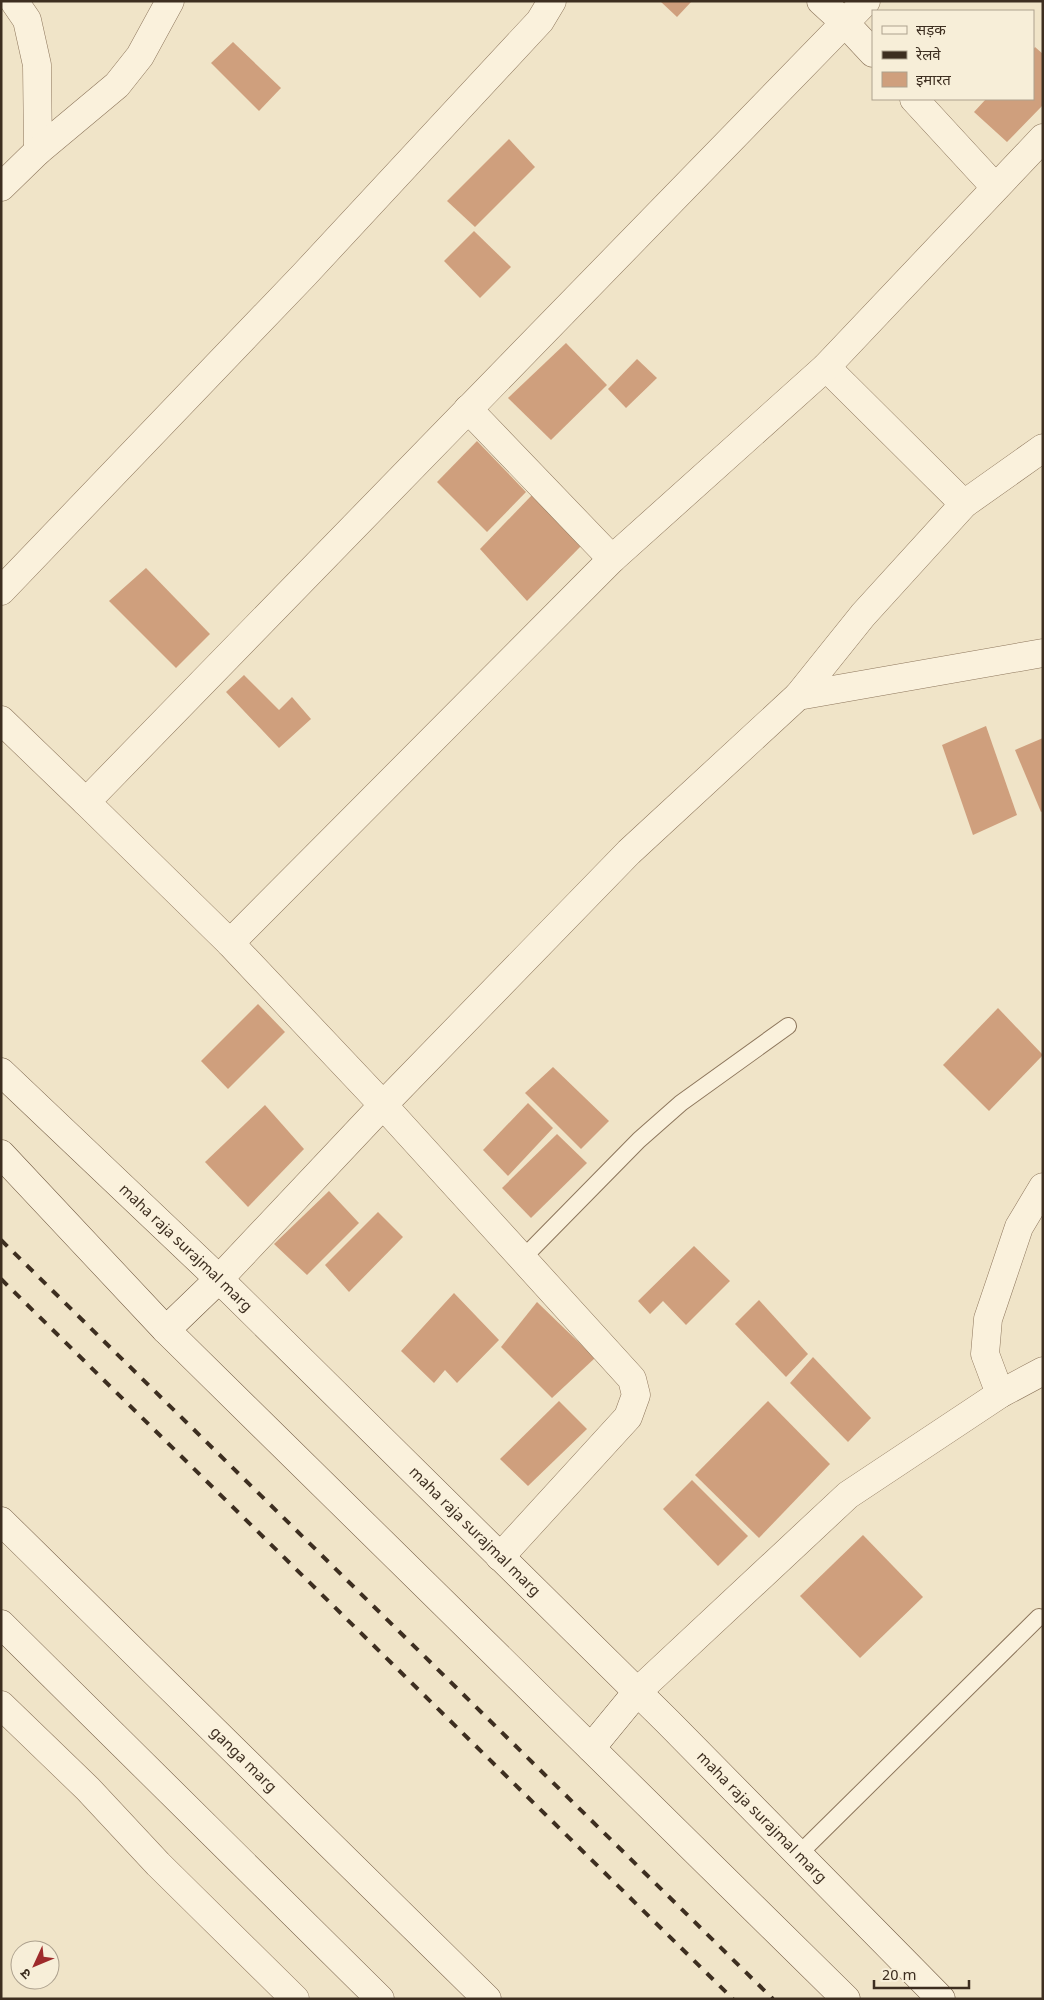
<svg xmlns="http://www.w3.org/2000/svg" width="1044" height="2000" viewBox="0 0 1044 2000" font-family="Georgia,'Noto Sans Devanagari',serif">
	<rect width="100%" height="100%" fill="#f0e4c8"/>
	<g fill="#cf9f7d">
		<path d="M660,1H692L677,17Z"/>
		<path d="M233,42L281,88L259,111L211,63Z"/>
		<path d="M1035,47L1043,54V105L1007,142L974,112L986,99H1033V50Z"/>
		<path d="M509,139L535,167L475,227L447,201Z"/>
		<path d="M474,231L511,267L480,298L444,261Z"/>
		<path d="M566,343L607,385L551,440L508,398Z"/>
		<path d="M637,359L657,378L626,408L608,389Z"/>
		<path d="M477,441L526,492L487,532L437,482Z"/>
		<path d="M533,494L582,545L527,601L480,549Z"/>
		<path d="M146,568L210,634L176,668L109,601Z"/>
		<path d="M244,675L279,710L292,697L311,719L279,748L226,692Z"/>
		<path d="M986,726L1017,815L973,835L942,745Z"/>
		<path d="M1043,738V811L1041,812L1015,750Z"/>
		<path d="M258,1004L285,1032L228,1089L201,1061Z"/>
		<path d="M998,1008L1043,1055L989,1111L943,1065Z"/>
		<path d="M553,1067L609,1121L581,1149L525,1093Z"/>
		<path d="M528,1103L553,1128L508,1176L483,1150Z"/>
		<path d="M265,1105L304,1149L248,1207L205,1162Z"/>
		<path d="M557,1134L587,1163L531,1218L502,1188Z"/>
		<path d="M329,1191L359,1223L307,1275L274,1244Z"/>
		<path d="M378,1212L403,1237L349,1292L325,1265Z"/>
		<path d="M694,1246L730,1281L686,1325L663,1301L650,1314L638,1301Z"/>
		<path d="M454,1293L499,1340L457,1383L445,1370L434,1383L401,1351Z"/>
		<path d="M759,1300L808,1354L786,1377L735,1324Z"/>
		<path d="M537,1302L595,1358L552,1398L501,1347Z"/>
		<path d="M813,1357L871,1418L848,1442L790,1383Z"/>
		<path d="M559,1401L587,1429L528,1486L500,1459Z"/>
		<path d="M768,1401L830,1464L759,1538L695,1475Z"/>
		<path d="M692,1480L748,1536L718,1566L663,1509Z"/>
		<path d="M863,1535L923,1597L860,1658L800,1596Z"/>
	</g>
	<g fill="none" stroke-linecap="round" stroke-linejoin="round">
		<g stroke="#8d765c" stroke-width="18">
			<g id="lane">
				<path d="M523,1258L639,1140L681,1103L788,1026"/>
				<path d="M799,1854L1039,1617"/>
			</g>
		</g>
		<g stroke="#8d765c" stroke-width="29">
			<g id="street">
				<path d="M14,1L27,20L37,65L38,151"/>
				<path d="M821,1L845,23L873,53"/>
				<path d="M914,99L995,187"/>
				<path d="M1,187L38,151L117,85L140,56L170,1"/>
				<path d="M826,367L964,504"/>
				<path d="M468,409L612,559"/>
				<path d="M1,591L304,275L540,21L552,1"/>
				<path d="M798,696L863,615L964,504L1043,448"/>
				<path d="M1,720L86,802"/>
				<path d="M230,943L612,559L826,367L1043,138"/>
				<path d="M219,1279L383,1105L629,852L798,696L1043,653"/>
				<path d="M1000,1394L985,1354L988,1319L1019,1227L1043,1187"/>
				<path d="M500,1557L628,1417L636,1395L632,1379L383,1105L230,943L86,802L866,1"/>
				<path d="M637,1692L848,1495L1000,1394L1043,1371"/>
				<path d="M1,1705L88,1789L158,1864L295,1999"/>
			</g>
		</g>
		<g stroke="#6f573f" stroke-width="29">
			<g id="secondary">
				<path id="s1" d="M1,1072L219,1279L668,1722L941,1999"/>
				<path d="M1,1154L166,1330L846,1999"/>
				<path d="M166,1330L219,1279"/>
				<path id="s2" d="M1,1521L487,1999"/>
				<path d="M1,1624L380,1999"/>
				<path d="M591,1748L637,1692"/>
			</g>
		</g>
		<use href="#lane" stroke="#faf1dc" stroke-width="16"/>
		<use href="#street" stroke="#faf1dc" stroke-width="28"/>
		<use href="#secondary" stroke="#faf1dc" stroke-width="28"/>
		<g stroke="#3d2e20" stroke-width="4" stroke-dasharray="9 9" stroke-linecap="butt">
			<path d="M1,1240L773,1999"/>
			<path d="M1,1279L733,1999"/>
		</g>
	</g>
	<g text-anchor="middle" stroke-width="4" stroke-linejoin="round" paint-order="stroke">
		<g font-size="15" fill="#3d2e20" stroke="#f7eed8">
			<text dy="5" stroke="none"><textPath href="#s1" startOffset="255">maha raja surajmal marg</textPath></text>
			<text dy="5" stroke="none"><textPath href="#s1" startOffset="660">maha raja surajmal marg</textPath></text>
			<text dy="5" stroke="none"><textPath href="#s2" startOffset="340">ganga marg</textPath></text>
			<text dy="5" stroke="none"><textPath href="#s1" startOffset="1065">maha raja surajmal marg</textPath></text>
		</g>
	</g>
	<rect width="1044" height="2000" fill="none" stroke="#3d2e20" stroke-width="5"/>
	<rect x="872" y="10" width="162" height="90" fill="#f7eed8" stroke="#ada18e"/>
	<rect x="882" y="26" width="25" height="8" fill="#faf1dc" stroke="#ada18e"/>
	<text x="916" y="35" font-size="15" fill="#3d2e20">सड़क</text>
	<rect x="882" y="51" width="25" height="8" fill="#3d2e20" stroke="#ada18e"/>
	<text x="916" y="60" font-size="15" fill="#3d2e20">रेलवे</text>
	<rect x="882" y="72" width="25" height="15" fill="#cf9f7d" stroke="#ada18e"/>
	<text x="916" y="85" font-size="15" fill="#3d2e20">इमारत</text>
	<g transform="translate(35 1965) rotate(226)"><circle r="24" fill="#f7eed8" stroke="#ada18e"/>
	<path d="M0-4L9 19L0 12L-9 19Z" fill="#9e2a2b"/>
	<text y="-8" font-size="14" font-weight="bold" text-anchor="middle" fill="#3d2e20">उ</text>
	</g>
	<path d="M874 1980v8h95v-8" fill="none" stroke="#3d2e20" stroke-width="2.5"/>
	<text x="882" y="1980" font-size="15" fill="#3d2e20" stroke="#f7eed8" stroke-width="4" paint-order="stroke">20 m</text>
</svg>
